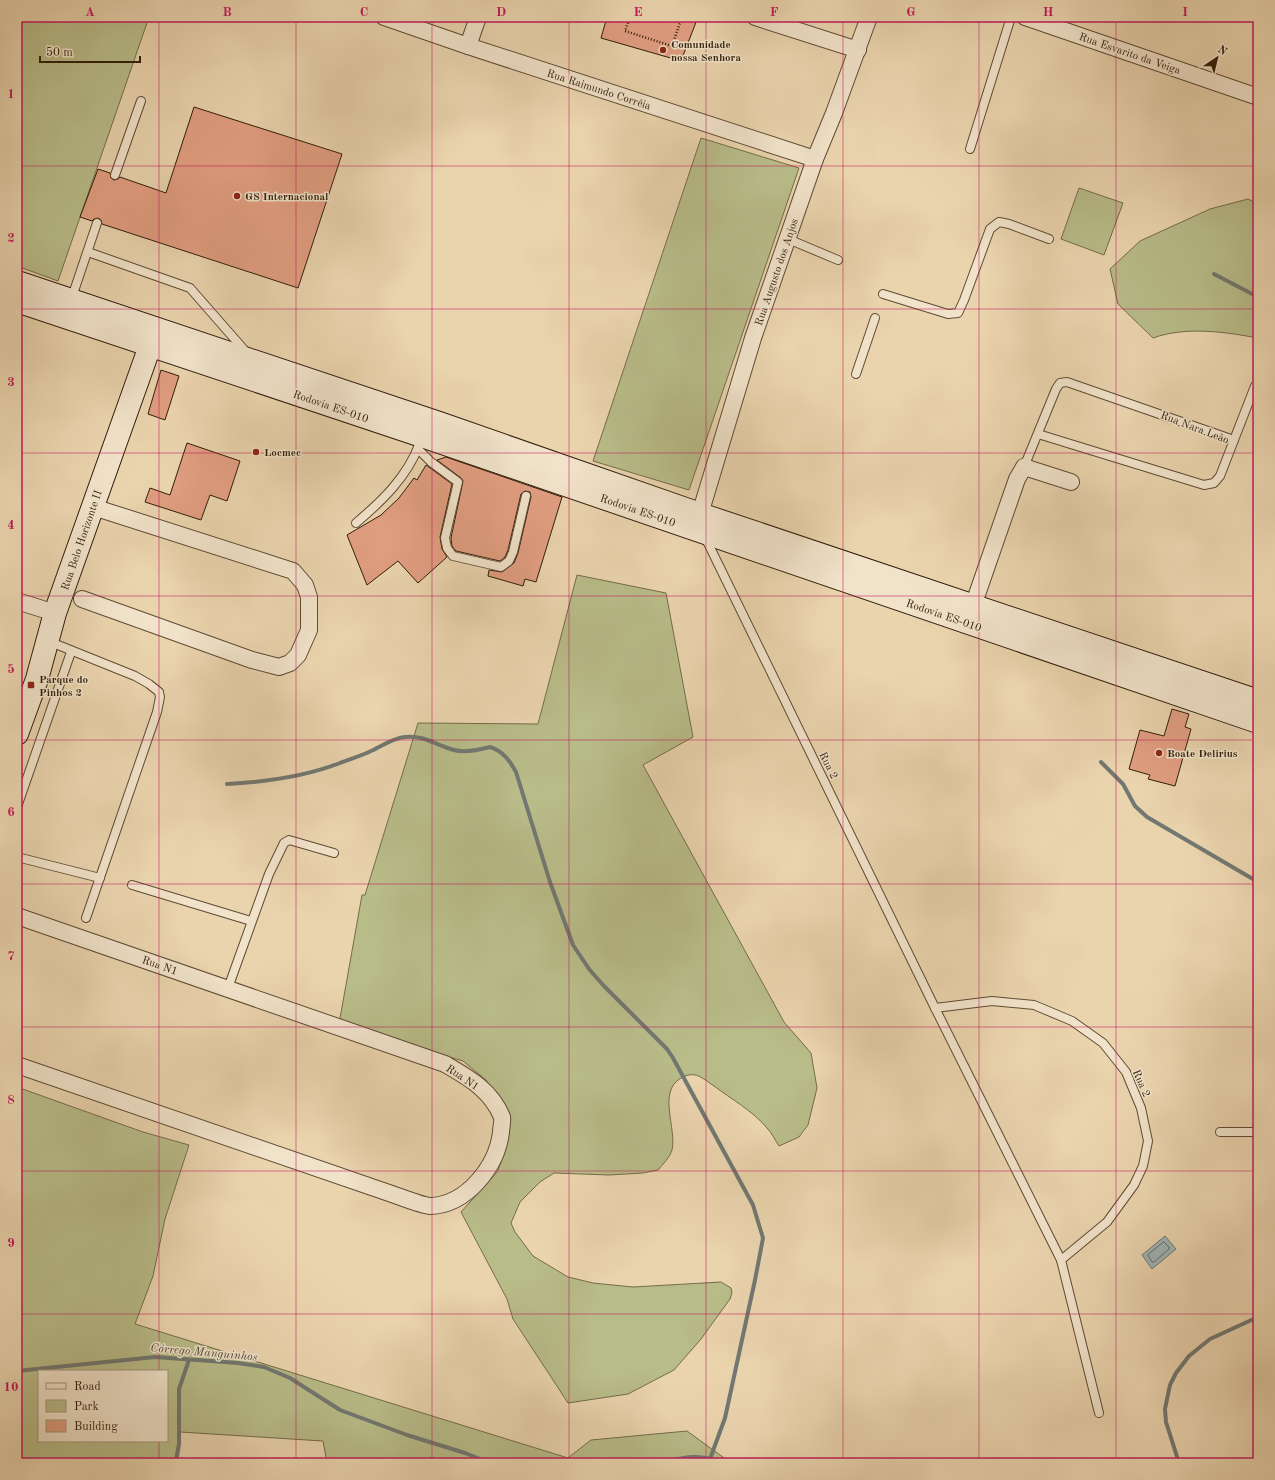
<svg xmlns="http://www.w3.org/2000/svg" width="1275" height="1480" viewBox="0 0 1275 1480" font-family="'Old Standard TT',serif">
	<rect width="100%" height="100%" fill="#ead4ae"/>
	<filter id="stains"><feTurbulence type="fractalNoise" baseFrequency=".005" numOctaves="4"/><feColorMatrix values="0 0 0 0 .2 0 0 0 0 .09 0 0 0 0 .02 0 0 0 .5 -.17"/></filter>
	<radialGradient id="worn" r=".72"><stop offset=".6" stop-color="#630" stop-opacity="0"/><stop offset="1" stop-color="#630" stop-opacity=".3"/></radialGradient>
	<g fill="#b8bc89" stroke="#746c4a" fill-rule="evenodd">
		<path d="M23,17H149L58,281L17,266V33Z"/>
		<path d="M701,138L799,168L689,490L593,461Z"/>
		<path d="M1079,188L1123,203L1104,255L1061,239Z"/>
		<path d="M1248,199L1258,204V338C1225,332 1186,326 1153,338L1118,304L1110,269L1140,241L1210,209Z"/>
		<path d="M577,575L666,593L693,737L643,765L784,1022L811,1053L817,1088L808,1125L799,1137L779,1146C775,1140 772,1133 767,1128C753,1111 731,1099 714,1086C702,1078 695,1070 681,1078C657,1092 677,1128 672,1150C670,1157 663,1164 658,1170L643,1173L609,1175L554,1173L540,1182L520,1202L511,1223L515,1232L533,1256L568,1277L593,1283L633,1287L721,1282L731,1288L732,1293L730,1299L701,1339L674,1370L628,1394L568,1403L513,1319L507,1299L461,1212L498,1171L507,1141L506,1117L486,1080L463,1061L339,1024L362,895H365L418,723L538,724Z"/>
		<path d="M17,1087L143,1132L189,1145L165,1219L153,1276L135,1324L568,1458L591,1440L687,1431L731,1463H327L323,1441L180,1432L174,1463H17ZM39,1371H167V1441H39Z"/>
	</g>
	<path fill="#9eb5b6" stroke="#727871" d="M1165,1236L1176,1249L1152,1269L1142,1255Z"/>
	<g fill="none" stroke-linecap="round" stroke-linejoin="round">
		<path stroke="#676960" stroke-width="1" d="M1164,1242L1169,1247V1249L1154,1262H1152L1148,1255Z"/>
		<g stroke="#727871" stroke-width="4">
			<path d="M1214,274L1258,297"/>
			<path d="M1101,762L1123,784L1135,806L1147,817L1258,882"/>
			<path d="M227,784C266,782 304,777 340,763C350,759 361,756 371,751C382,746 393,738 405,737C425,735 435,745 454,750C465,753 479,750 490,747C503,751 510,761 516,772L550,882L573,945L589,969L603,985L667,1049L673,1058L753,1205L763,1238L755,1280L725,1418L710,1459"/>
			<path d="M17,1371L155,1357L238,1363L264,1367L290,1378L340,1410L407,1435L465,1453L490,1463"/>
			<path d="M176,1463L179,1444V1389L189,1360"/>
			<path d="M662,1463C684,1457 700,1453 722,1463"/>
			<path d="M1179,1463L1166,1422L1165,1409L1170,1385L1176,1373L1189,1356L1210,1339L1258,1317"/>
		</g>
	</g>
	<g fill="#e19e81" stroke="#301d0a">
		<path d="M607,17H698L681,61L601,38Z"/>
		<path d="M194,107L342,154L298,288L102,224L101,220L98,218L94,219L92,221L80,217L98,169L110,173L111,178L114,180L118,179L120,177L166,193Z"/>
		<path d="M161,370L179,376L165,420L148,414Z"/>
		<path d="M187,443L240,461L227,501L210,495L201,520L145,502L150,488L170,495Z"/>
		<path d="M446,457L562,497L536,582L525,579L523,586L488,576L489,570L502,572L514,563L518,553L531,497L530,492L525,491L521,494L508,550L505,557L500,561L456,551L452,546L451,538L463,481L461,478L437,460Z"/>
		<path d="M426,465L452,484L440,537L442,549L447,557L418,583L398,561L367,585L347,535L381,515L399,498L414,478L417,480Z"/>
		<path d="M1172,709L1189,714L1185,727L1191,729L1175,786L1148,779L1150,775L1129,769L1140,730L1164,736Z"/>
	</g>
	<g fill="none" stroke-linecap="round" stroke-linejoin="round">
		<g stroke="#5e4b33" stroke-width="10">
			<g id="lane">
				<path d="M970,149L1011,17"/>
				<path d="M115,175L141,101"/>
				<path d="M788,239L838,260"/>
				<path d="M88,252L190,288L246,352"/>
				<path d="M883,294L948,314L958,313L964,300L990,229L999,222L1009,224L1049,239"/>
				<path d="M71,300L97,223"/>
				<path d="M856,374L875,318"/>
				<path d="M1234,440L1255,386"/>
				<path d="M418,449L431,462L458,482L445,538L447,548L453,556L501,567L509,561L513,552L526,496"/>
				<path d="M1024,467L1056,389L1060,383L1067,382L1234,440L1220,476L1214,483L1204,485L1038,434"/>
				<path d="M356,523C382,501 407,477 419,445"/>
				<path d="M705,537L935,1008L1061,1260L1099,1413"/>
				<path d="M48,641L135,676L149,684L159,692L160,697L157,712L86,918"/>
				<path d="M17,807L71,652"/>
				<path d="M17,857L100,878"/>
				<path d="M132,885L251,921"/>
				<path d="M228,988L269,874L284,843L289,840L334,853"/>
				<path d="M935,1008L992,1001L1034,1005L1072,1021L1103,1043L1126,1072L1141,1108L1148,1141L1143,1166L1134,1185L1107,1222L1061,1260"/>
				<path d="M1220,1132H1258"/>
			</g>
		</g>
		<g stroke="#5e4b33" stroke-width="18">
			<g id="street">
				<path d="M384,17L468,46L815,159"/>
				<path d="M755,17L858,50"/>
				<path d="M1025,17L1258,97"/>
				<path d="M468,46L478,17"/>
				<path d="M702,525L700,514L753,338L815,159L834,113L869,17"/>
				<path d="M82,599L252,660L279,667L290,663L298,655L309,630V597L305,585L293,571L93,507"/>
				<path d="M17,601L55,613"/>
				<path d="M973,606L1017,479L1024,467L1071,482"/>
				<path d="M17,916L445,1064C469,1078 491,1090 502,1117C503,1121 501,1128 501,1132C497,1166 467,1205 430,1206C423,1206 398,1196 389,1193L17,1065"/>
			</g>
		</g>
		<g stroke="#301d0a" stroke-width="24">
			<g id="secondary">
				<path d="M17,282L439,423L700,514L1258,701"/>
				<path d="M17,301L422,436L1258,722"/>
				<path d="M17,734L37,679L55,613L150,346"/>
			</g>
		</g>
		<path stroke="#301d0a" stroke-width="2.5" stroke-dasharray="1 2" stroke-linecap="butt" d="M630,17L625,31L672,46L682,17"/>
		<use href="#lane" stroke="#f1e3ca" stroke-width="8"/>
		<use href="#street" stroke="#f1e3ca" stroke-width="16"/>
		<use href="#secondary" stroke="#f1e3ca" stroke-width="22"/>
	</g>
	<path fill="none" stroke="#c2185b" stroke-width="1" stroke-opacity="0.55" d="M159,17V1371M296,17V1463M432,17V1463M569,17V1463M706,17V1463M843,17V1463M979,17V1463M1116,17V1463M17,166H1258M17,309H1258M17,453H1258M17,596H1258M17,740H1258M17,884H1258M17,1027H1258M17,1171H1258M17,1314H1258M159,1441V1463"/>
	<g fill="#8f2418" stroke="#f1e3ca" stroke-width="1.5">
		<circle cx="663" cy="50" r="4"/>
		<circle cx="237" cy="196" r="4"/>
		<circle cx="256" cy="452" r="4"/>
		<rect x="27" y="681" width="8" height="8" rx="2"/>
		<circle cx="1159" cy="753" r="4"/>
	</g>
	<g text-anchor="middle" stroke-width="3" stroke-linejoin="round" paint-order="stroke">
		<g font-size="11" font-weight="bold" fill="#301d0a" stroke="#f1e3ca" text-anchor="start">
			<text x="671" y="48">Comunidade<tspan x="671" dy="13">nossa Senhora</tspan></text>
			<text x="245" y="200">GS Internacional</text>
			<text x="264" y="456">Locmec</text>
			<text x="39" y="683">Parque do<tspan x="39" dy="13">Pinhos 2</tspan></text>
			<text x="1167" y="757">Boate Delirius</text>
		</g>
		<g font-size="11" fill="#301d0a" stroke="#f1e3ca">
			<text transform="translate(1130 53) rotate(19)" y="4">Rua Esvarito da Veiga</text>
			<text transform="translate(599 89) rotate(18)" y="4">Rua Raimundo Corrêia</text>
			<text transform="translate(776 272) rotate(-71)" y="4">Rua Augusto dos Anjos</text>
			<text transform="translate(331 406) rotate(19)" y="4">Rodovia ES-010</text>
			<text transform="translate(1195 427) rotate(21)" y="4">Rua Nara Leão</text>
			<text transform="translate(638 510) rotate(19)" y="4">Rodovia ES-010</text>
			<text transform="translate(81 540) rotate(-71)" y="4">Rua Belo Horizonte II</text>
			<text transform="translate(944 615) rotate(19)" y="4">Rodovia ES-010</text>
			<text transform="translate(829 765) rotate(64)" y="4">Rua 2</text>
			<text transform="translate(160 965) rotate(19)" y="4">Rua N1</text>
			<text transform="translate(463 1077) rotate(34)" y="4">Rua N1</text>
			<text transform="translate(1142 1083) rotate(66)" y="4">Rua 2</text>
		</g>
		<g font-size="12" font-style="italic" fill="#514b3e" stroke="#f1e3ca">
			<text transform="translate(204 1352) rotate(5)" y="4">Córrego Manguinhos</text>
		</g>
	</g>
	<rect width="1275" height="1480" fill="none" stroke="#ead4ae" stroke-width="44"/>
	<rect x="38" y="1370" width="130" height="72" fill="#f1e3ca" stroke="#a4947d"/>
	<rect x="46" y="1383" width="20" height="6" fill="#f1e3ca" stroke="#a4947d"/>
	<text x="74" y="1390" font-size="12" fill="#301d0a">Road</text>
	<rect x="46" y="1400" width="20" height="12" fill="#b8bc89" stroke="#a4947d"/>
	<text x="74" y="1410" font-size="12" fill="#301d0a">Park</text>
	<rect x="46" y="1420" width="20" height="12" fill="#e19e81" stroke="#a4947d"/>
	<text x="74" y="1430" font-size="12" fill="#301d0a">Building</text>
	<g transform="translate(1217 58) rotate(35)" stroke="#f1e3ca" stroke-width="3" paint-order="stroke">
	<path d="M0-3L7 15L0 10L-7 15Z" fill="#301d0a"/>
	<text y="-6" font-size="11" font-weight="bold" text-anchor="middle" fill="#301d0a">N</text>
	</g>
	<path d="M40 56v6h100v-6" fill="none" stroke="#301d0a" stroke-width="2"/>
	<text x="46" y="56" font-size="12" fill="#301d0a" stroke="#f1e3ca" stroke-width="3" paint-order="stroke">50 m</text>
	<rect x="22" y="22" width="1231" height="1436" fill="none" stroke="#c2185b" stroke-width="1.5"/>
	<g font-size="13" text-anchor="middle" font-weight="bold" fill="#c2185b">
		<text x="90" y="16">A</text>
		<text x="227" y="16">B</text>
		<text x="364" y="16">C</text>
		<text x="501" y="16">D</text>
		<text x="638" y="16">E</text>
		<text x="774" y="16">F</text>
		<text x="911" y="16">G</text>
		<text x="1048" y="16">H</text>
		<text x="1185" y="16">I</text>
		<text x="11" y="98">1</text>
		<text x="11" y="242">2</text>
		<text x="11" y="386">3</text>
		<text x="11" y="529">4</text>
		<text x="11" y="673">5</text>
		<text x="11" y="816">6</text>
		<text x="11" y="960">7</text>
		<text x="11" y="1104">8</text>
		<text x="11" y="1247">9</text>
		<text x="11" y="1391">10</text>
	</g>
	<rect width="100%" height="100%" filter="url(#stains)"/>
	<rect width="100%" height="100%" fill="url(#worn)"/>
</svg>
